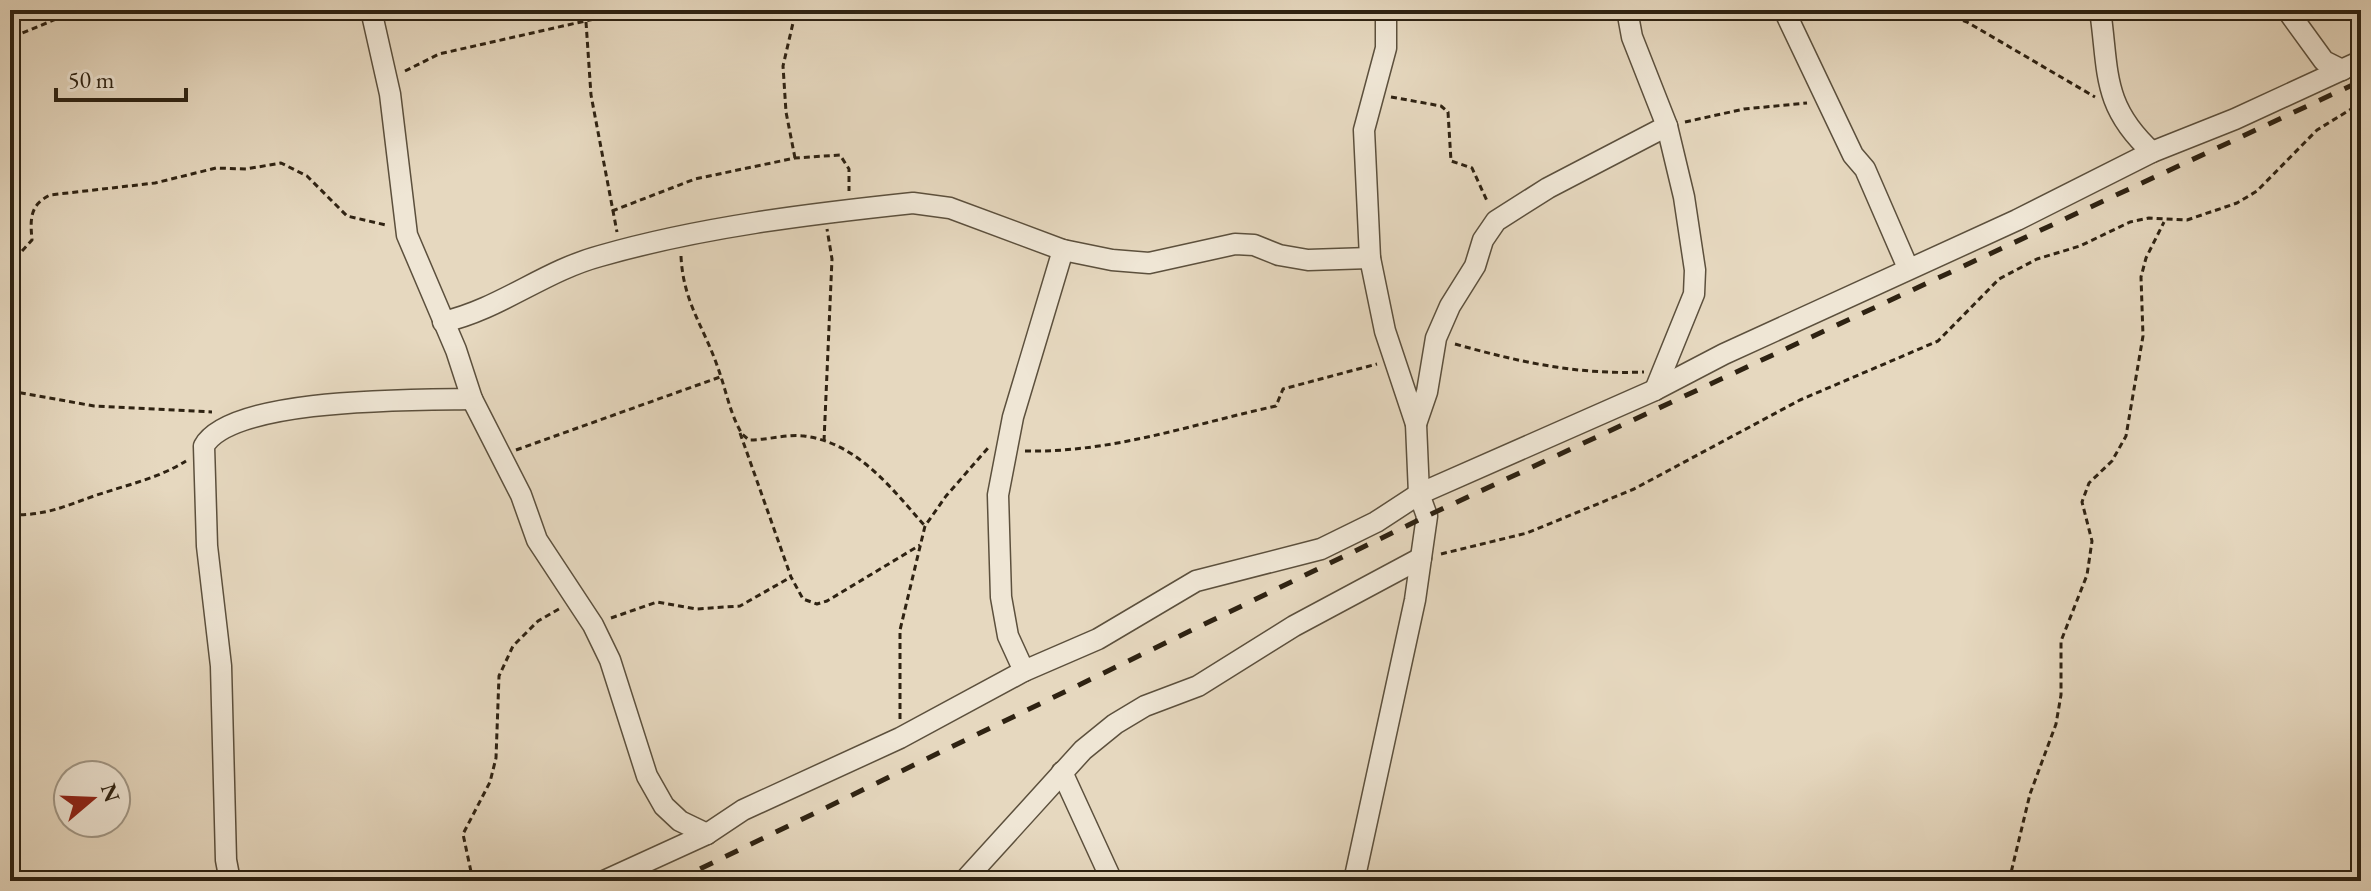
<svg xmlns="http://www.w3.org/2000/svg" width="2371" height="891" viewBox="0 0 2371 891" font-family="'EB Garamond',serif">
	<rect width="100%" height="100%" fill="#e6d8bf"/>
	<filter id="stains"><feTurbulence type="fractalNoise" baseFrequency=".0025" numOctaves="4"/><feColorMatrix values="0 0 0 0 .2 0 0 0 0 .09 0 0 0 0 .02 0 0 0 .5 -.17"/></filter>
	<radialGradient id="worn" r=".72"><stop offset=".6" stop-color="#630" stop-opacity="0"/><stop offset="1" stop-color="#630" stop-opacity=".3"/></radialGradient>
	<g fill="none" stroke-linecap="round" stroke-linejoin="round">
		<g stroke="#5c503d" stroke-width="23">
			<g id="street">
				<path d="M371,10L390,94L407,235L456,350L472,399L521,495L537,540L593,625L610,660L647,776L664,806L680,821L707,834"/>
				<path d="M1627,10L1632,37L1667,126L1684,197L1695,270L1694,294L1655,390"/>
				<path d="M1784,10L1853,155L1865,169L1908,268"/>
				<path d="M2100,10C2109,71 2101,105 2152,152"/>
				<path d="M2287,10L2324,61L2342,70"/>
				<path d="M443,322C500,309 544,271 600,256C701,227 809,214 913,203L950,208L1063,250L1112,260L1149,263L1235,244L1254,245L1279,255L1308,260L1370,258"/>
				<path d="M1416,424L1427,392L1436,338L1450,306L1475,266L1483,240L1496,221L1548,188L1667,126"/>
				<path d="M1024,671L1008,636L1001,597L998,495L1013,417L1063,250"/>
				<path d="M1062,772L1112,881"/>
				<path d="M230,881L226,860L221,666L207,546L204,446C231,397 417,400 472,399"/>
				<path d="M604,881L707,834L743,810L900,738L1024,671L1098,639L1196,581L1321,549L1376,522L1419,494L1655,390L1724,354L2017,220L2152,152L2235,119L2361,61"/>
				<path d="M964,881L1083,750L1115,724L1145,706L1198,686L1294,626L1421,558"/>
				<path d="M1354,881L1415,600L1427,516L1419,494L1416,424L1385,331L1370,258L1364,130L1386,48V10"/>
			</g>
		</g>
		<g stroke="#2e2212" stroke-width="3" stroke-dasharray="6 4" stroke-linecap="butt">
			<path d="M1935,10L1967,22L2095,97"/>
			<path d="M586,22L591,95L617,232"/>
			<path d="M10,69L15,40L20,34L78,10"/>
			<path d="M405,71L439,54L634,10"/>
			<path d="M1391,97L1441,106L1448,112L1451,161L1472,168L1488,203"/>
			<path d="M1685,122L1744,109L1807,103"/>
			<path d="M795,158L786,112L783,66L796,10"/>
			<path d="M612,211L695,179L795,158L840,155L849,169V191"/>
			<path d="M681,256C683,302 704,327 718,368C726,390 730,414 742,434L749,440C768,440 786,434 804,436C858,443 892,489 925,526"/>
			<path d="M10,297L12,262L32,240C30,218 30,205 50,195L155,183L216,168L246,169L281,163L307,176L347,216L386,225"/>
			<path d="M10,338V362"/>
			<path d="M1455,344C1519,362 1578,375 1644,372"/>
			<path d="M10,370L12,390"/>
			<path d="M10,391L94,406L212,412"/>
			<path d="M740,433L791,577L803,599L817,604L827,601L920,545"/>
			<path d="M824,441L832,259L827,229"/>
			<path d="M516,450L720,377"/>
			<path d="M1025,451C1112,453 1193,424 1276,406L1283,389L1377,364"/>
			<path d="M10,515C47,515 60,508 94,496C126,485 157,479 186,461"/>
			<path d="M1441,554L1527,533L1634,489L1800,400L1938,341L1999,279L2037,259L2080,246L2130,222L2149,218L2187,220L2237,203L2257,191L2317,130L2361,103"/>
			<path d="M611,618L657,602L696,609L740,606L791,577"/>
			<path d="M900,719V630L925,526L946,496L988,448"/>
			<path d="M473,881L463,834L490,782L496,758L499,676L513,646L538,621L559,609"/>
			<path d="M2009,881L2030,794L2056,724L2061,695V641L2087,575L2092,541L2082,502L2089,483L2112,461L2126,436L2143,336L2141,277L2146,258L2164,222"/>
		</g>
		<use href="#street" stroke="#efe6d5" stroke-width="20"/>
		<path stroke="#2e2212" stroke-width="5" stroke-dasharray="14 14" stroke-linecap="butt" d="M675,881L1427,516L2361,81"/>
	</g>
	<rect width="2371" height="891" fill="none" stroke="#e6d8bf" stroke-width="40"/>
	<rect x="12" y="12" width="2347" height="867" fill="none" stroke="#2e2212" stroke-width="4"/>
	<rect x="20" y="20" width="2331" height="851" fill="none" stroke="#2e2212" stroke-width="2"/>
	<g transform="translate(92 799) rotate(71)"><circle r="38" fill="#efe6d5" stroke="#a29887" stroke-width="2"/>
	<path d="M0-6L14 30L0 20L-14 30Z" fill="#8f2418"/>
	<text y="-12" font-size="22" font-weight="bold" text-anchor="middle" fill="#2e2212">N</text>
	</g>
	<path d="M56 88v12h130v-12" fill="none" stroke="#2e2212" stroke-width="4"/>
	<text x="68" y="88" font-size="24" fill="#2e2212" stroke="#efe6d5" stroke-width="6" paint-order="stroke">50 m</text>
	<rect width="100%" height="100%" filter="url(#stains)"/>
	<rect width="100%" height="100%" fill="url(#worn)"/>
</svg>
